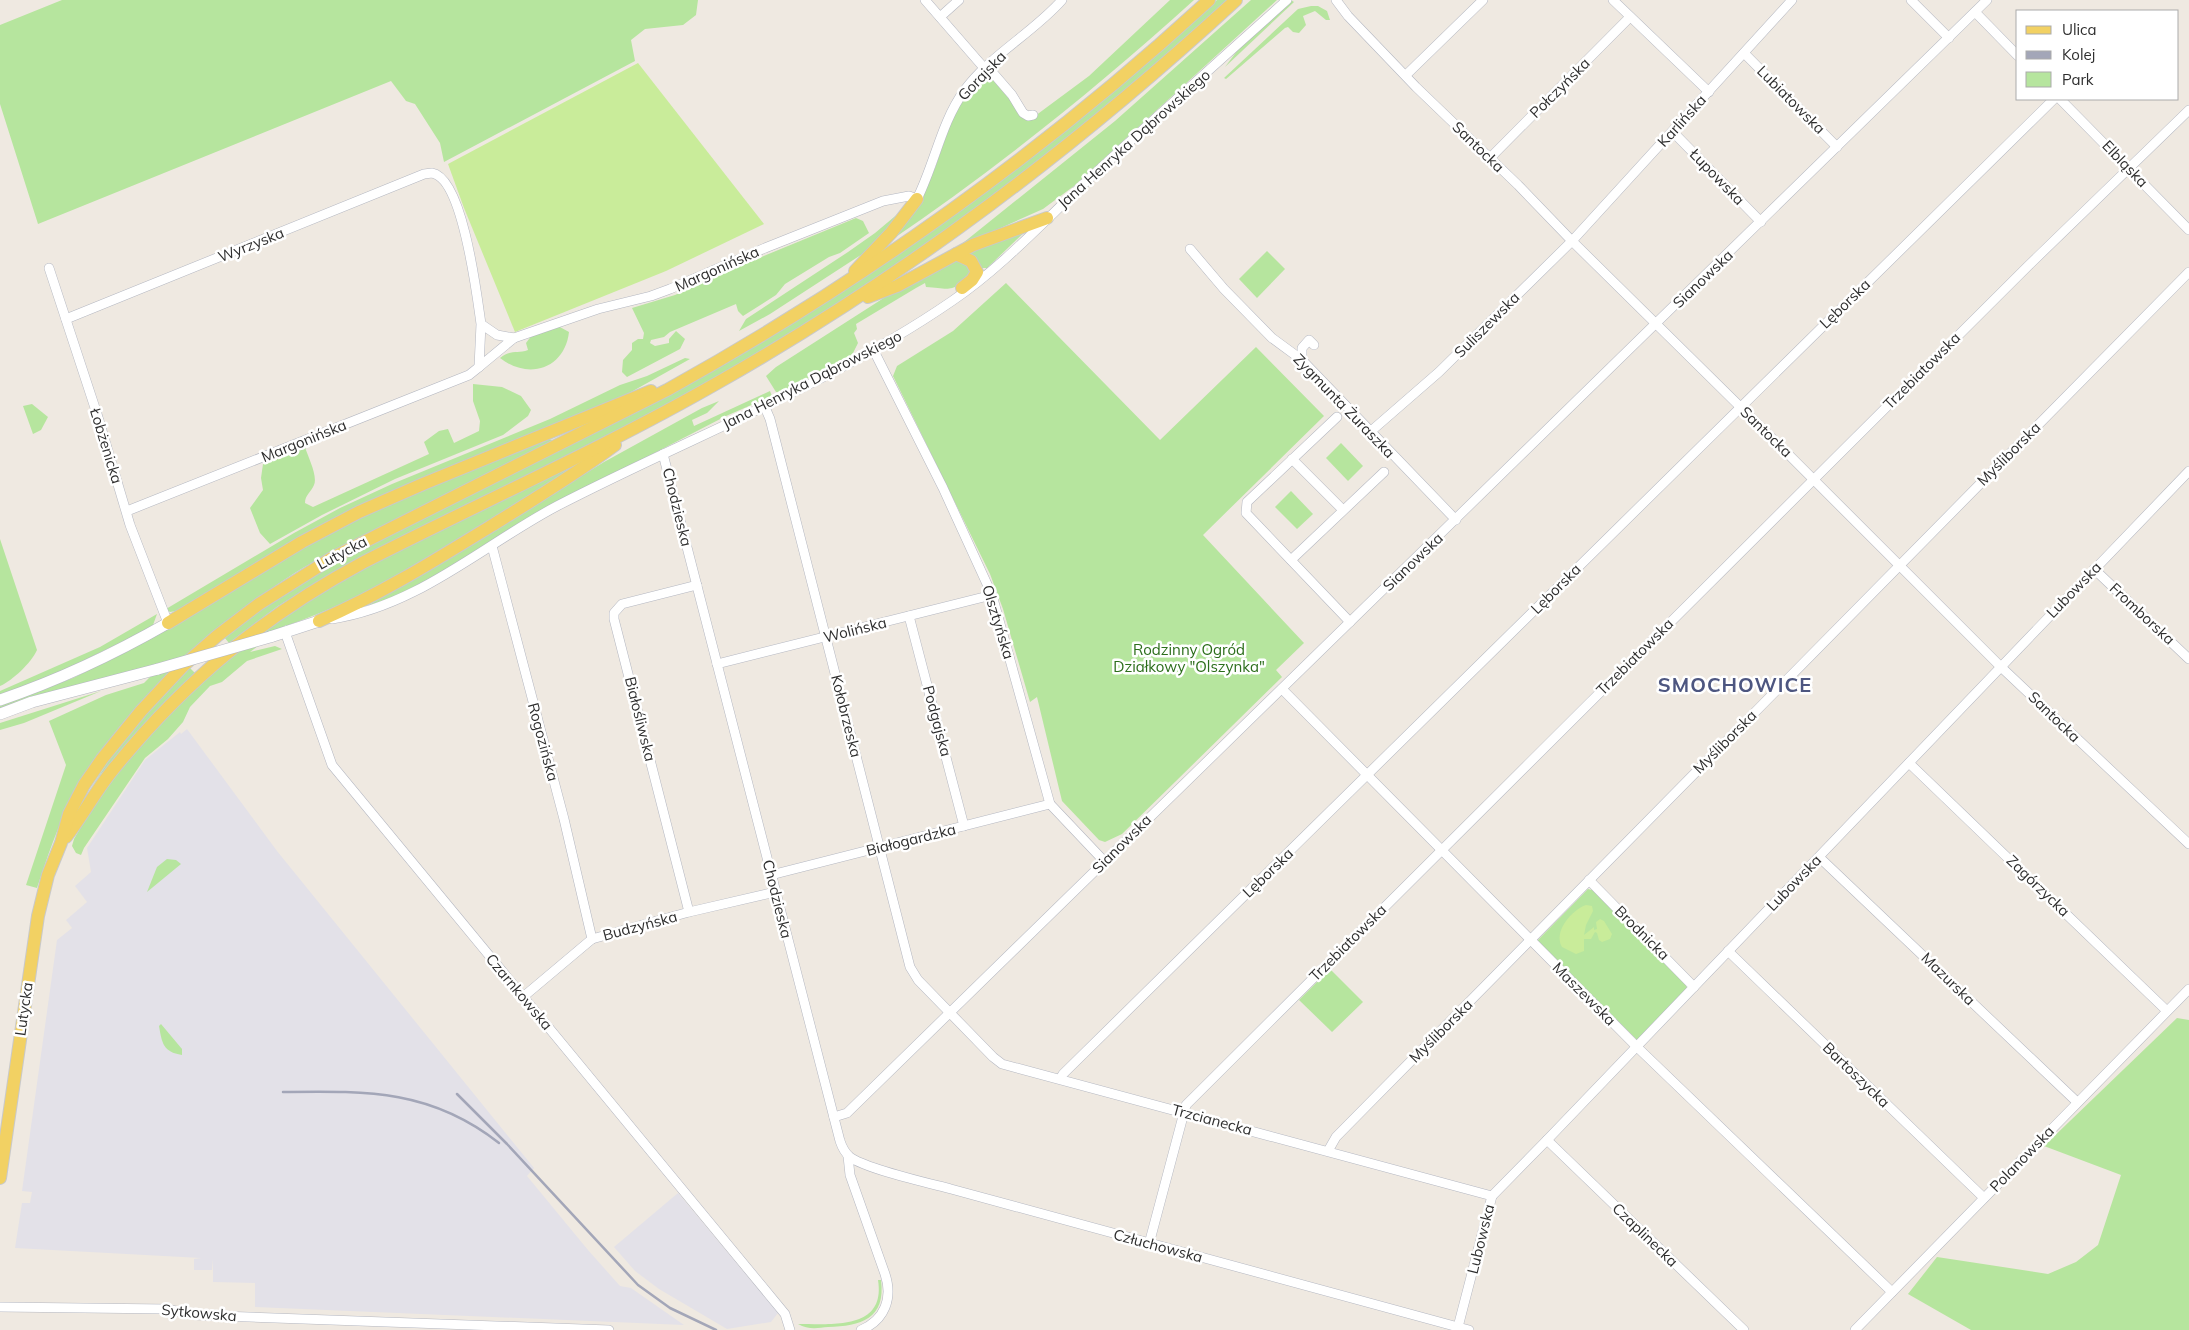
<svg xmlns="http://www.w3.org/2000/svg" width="2189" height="1330" viewBox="0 0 2189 1330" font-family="Mulish,sans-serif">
	<rect width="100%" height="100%" fill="#efe9e1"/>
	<g fill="#e3e1e8">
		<path d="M187,729L277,851L534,1168L527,1176L588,1250L620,1286L631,1288L684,1325L255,1307V1283L213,1282V1259L212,1270H194V1259L201,1258L15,1248L22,1203H30L31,1197L32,1192L22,1191L57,940L72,928L66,920L87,902L75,886L91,872L87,848L145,760L180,732L181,734Z"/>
		<path d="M678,1193L778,1313L771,1322L727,1329L659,1289L635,1271L614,1247Z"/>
	</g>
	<g fill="#b6e59e">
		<path d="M62,0H698L696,15L683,25L645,29L631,40L635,61L444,162L440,143L415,104L406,101L391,81L38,224L0,104V25Z"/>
		<path d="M1170,0H1194C1097,88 996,169 887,243L920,202L935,168L950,125L962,101L987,73L1023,115L1035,116L1089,76Z"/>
		<path d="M1217,0H1228L1083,127L922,249L776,343L647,416L329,575L278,606L229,643L224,637L247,619L336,562L671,394L861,279L966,207L1049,143L1173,40Z"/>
		<path d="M1251,0H1277L1074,186L1043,209L958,247L1115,121Z"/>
		<path d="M1291,0L1294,2L1225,67L1240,47Z"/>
		<path d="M1311,6H1318L1327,11L1330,20H1326L1315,11L1303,16L1306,25L1299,33L1293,32L1288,27L1285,28L1226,79L1224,78L1298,9Z"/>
		<path d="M900,212H904L867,251L770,314L739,331L746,319L848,252L875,233Z"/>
		<path d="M856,218L863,221L869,233L840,253L829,257L785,284L776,295L743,316L738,311L736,304L670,332L664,337L651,340L650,343L655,346L669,343V339L676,331L685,339L680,349L627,377L622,372L623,360L632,350V343L638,339H643L644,333L632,308L675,295L737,267Z"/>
		<path d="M1033,224L987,268H982L970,253Z"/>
		<path d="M1267,251L1285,269L1257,298L1239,279Z"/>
		<path d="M957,259L965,261L972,272C953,293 952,289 926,287L925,283L916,288L856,324L857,329L854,333L858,343L853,353L849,357L782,392H776L766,376L776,367L890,294Z"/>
		<path d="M1006,283L1160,440L1256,347L1324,416L1203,535L1304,643L1276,670L1282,677L1122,834L1105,842L1099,840L1062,801L1037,697L1030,702L1003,609L990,574L893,376L897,366L953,331Z"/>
		<path d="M558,326L569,332C565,368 529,381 500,358C511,349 517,354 528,350L526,343L532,335Z"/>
		<path d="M685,358L690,359L624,396L477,457L176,611L170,612L166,609L294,533L340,508L392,484L550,419L620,385L647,376Z"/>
		<path d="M473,384L502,387L521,396L531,410L528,416L503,435L395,479L322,515L270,544L260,533L250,508L263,490L261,478L263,464L305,447C308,457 318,476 314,485C311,492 305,495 305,503L313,507L429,454L424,442L439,431L448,429L454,443L479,431L480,421L473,401Z"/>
		<path d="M770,391L772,396L726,416L637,462L450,568L396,596L367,606L433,568L604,462L702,408L719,401L707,413L692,420L694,426Z"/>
		<path d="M32,404L48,417L41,430L33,434L23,406Z"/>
		<path d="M547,439L553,440C477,482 397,517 321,558C281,579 247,606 213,635C157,682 105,734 71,800C57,828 47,858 37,888L26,885L66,765L49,721L106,695L144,683L165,662L0,708V706L73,678L133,648L311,543L371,512Z"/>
		<path d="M1341,443L1363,466L1348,481L1326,458Z"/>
		<path d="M591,457C493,518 396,588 286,626V625L250,652L275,646L282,649L247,661L222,682L210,686L190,707L183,722L168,739L145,758L84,848L81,855L76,853L72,846L74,839C121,758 188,688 264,632C277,622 290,611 304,603C395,547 495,504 591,457Z"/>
		<path d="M1291,491L1313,514L1297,529L1275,507Z"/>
		<path d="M0,539L37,650C32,662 12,681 0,686Z"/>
		<path d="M157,614L153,625L138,634L62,671L0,695V691L100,647Z"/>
		<path d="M190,668L195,673L101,774L89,791L121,742Z"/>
		<path d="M101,691L24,723L0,730V723Z"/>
		<path d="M167,859L176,860L181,864L147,892L157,867Z"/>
		<path d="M1588,889L1596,891L1686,984L1687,989L1637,1040L1537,941Z"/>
		<path d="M1330,969L1363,1002L1332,1032L1299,1000Z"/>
		<path d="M2177,1018L2189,1020V1330H1971L1908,1294L1937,1257L2048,1274L2076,1262L2098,1245L2121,1175L2044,1146Z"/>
		<path d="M161,1024L182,1049V1055C163,1052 162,1043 159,1026Z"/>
		<path d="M878,1280H881C886,1319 861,1326 828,1327C818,1328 808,1330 798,1324C833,1324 886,1330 878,1280Z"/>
	</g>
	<g fill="#c9ec9a">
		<path d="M638,63L764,224L666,271L515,332L464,208L448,164Z"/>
		<path d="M1586,905L1592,906L1593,911L1586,925L1584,935L1594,927V930L1597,929L1596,922L1600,919L1604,921L1612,934L1610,939L1602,942L1599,940L1597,933L1595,932L1591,939H1584V951L1576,954L1562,947C1553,931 1572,910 1586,905Z"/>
	</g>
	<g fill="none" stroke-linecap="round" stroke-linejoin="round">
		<g stroke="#b4b7c1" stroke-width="10">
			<g id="street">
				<path d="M925,0L985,69"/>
				<path d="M1336,0L1348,16L1416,87L1518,185L1572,241L1781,447L2001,667L2189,844"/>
				<path d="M1613,0L1709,92"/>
				<path d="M1911,0L1949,38"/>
				<path d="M1975,12L2018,56"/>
				<path d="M940,17L959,0"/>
				<path d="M1744,53L1837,147"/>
				<path d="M993,73L1012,95L1023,113L1028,116L1033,115"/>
				<path d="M1406,75L1483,0"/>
				<path d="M2060,99L2189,230"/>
				<path d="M1673,132L1761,222"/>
				<path d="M1489,159L1630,17"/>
				<path d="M1190,249L1224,289L1272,338L1302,360L1456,520"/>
				<path d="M49,268L97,414L130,525L168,623"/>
				<path d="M66,319L424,174L432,173C463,178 477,296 481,324L497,335L514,338L479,367L481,324"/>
				<path d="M514,338L598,309L651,296L670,289L765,248L883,201L909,196L917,199C935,163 941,123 964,91C990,55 1033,33 1062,0"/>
				<path d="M874,351L943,488L992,595L1050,804L1104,861"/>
				<path d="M1302,360V348L1309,340L1314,345"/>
				<path d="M764,405L770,419C817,602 862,785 910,967L918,980L993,1057L1002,1064L1492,1196"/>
				<path d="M1337,417L1247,502L1246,513L1350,622"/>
				<path d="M1370,432L1439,372L1572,241L1792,0"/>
				<path d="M663,454L840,1141C842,1147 845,1153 850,1157C866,1169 928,1183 951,1189L1469,1330"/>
				<path d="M1292,459L1343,510"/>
				<path d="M127,511L469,375L479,367"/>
				<path d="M492,546L564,819L592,939"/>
				<path d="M1291,560L1384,472"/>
				<path d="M2094,569L2189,659"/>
				<path d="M909,616L964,826"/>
				<path d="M332,619C418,606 483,545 557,506C688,438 830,385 952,301C1002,267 1045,220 1090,178C1155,118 1221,59 1287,0"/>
				<path d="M285,632L332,765L785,1314L790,1330"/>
				<path d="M717,664L992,595"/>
				<path d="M1282,689L1637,1047L1892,1292"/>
				<path d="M1909,763L2167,1011"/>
				<path d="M1819,857L2077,1102"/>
				<path d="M771,875L1050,804"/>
				<path d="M1589,880L1694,987"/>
				<path d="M689,912L614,619V613L622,604L697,585"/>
				<path d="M1728,951L1984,1198"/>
				<path d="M523,997L592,939L689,912L775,892"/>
				<path d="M1060,1079L1063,1074L2054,99"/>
				<path d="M834,1117L847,1113L1987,0"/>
				<path d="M1547,1140L1744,1330"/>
				<path d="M1328,1151L1336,1137L2189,272"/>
				<path d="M848,1156L850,1175L885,1274C893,1298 885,1320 861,1330"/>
				<path d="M1149,1244L1186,1105L2028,266L2189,110"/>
				<path d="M0,1307L167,1309L194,1315L609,1330"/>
				<path d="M1458,1327L1492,1196L1547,1140L2189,471"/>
				<path d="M1855,1330L2189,989"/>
			</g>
		</g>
		<g stroke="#b4b7c1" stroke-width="12">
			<g id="secondary">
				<path d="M270,637L319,621"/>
				<path d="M0,700C59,680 114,654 168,623"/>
				<path d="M0,714L32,702L158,669"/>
			</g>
		</g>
		<g stroke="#c9c9c9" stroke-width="14">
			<g id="primary">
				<path d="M956,254L971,261L977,272L972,280L962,288"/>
				<path d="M855,271L891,233L917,199"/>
				<path d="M868,297L897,286L973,245L1047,218"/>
				<path d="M319,621C381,594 434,561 491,526C533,500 576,474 615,445"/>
				<path d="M168,623L302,542L359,512L423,484L651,391"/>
				<path d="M66,837C84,814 97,788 116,766C187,679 265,615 364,562C482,502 604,448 719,382C909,274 1076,147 1236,0"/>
				<path d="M0,1178L38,916L48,875L61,843L69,814L84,785L102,759L141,711L184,665L217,636L259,604L332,558L667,390C862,282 1044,152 1209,0"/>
			</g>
		</g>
		<use href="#street" stroke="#fff" stroke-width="9"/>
		<use href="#secondary" stroke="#fff" stroke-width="11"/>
		<use href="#primary" stroke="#f2d163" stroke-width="12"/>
		<g stroke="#a3a6b8" stroke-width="2.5">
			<path d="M283,1092C366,1091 430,1089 499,1143"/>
			<path d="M457,1094L507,1144L638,1285L670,1308L716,1330"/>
		</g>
		<g stroke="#b4b7c1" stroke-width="12" stroke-linecap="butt">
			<path id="secondary-bridge" d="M158,669L270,637"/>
		</g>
		<use href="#secondary-bridge" stroke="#fff" stroke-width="11"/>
	</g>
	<g text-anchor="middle" stroke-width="5" stroke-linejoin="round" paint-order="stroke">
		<g font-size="15" fill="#2e2e2e" stroke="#fff">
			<text transform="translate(982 76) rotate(-46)" y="5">Gorajska</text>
			<text transform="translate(1560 88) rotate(-45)" y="5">Połczyńska</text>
			<text transform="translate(1791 100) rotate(45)" y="5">Lubiatowska</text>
			<text transform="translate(1682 121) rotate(-48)" y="5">Karlińska</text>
			<text transform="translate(1134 139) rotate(-42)" y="5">Jana Henryka Dąbrowskiego</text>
			<text transform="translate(1478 147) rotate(44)" y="5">Santocka</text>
			<text transform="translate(2125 164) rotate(46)" y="5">Elbląska</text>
			<text transform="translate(1717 177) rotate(46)" y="5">Łupowska</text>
			<text transform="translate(251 245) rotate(-22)" y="5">Wyrzyska</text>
			<text transform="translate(717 269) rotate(-24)" y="5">Margonińska</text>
			<text transform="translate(1703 279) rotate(-44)" y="5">Sianowska</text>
			<text transform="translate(1845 304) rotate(-44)" y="5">Lęborska</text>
			<text transform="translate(1487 325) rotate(-45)" y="5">Suliszewska</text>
			<text transform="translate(1922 371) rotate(-45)" y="5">Trzebiatowska</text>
			<text transform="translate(812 380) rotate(-27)" y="5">Jana Henryka Dąbrowskiego</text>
			<text transform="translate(1344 406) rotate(46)" y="5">Zygmunta Żuraszka</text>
			<text transform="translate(1766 432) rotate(44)" y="5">Santocka</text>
			<text transform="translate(304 441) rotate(-22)" y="5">Margonińska</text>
			<text transform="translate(106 446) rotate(73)" y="5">Łobżenicka</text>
			<text transform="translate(2009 454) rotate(-45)" y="5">Myśliborska</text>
			<text transform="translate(677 507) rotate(76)" y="5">Chodzieska</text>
			<text transform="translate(342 553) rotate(-28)" y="5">Lutycka</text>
			<text transform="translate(1413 562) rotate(-44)" y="5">Sianowska</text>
			<text transform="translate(1556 589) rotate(-45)" y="5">Lęborska</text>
			<text transform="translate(2074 590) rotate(-46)" y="5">Lubowska</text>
			<text transform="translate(2142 614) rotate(43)" y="5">Fromborska</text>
			<text transform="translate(998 622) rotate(73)" y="5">Olsztyńska</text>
			<text transform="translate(855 630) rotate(-14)" y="5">Wolińska</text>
			<text transform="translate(1635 657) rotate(-45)" y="5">Trzebiatowska</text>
			<text transform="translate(846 716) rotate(76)" y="5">Kołobrzeska</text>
			<text transform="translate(2054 717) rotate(44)" y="5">Santocka</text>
			<text transform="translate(640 719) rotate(76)" y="5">Białośliwska</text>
			<text transform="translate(937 721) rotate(75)" y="5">Podgajska</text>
			<text transform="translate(543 742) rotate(75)" y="5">Rogozińska</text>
			<text transform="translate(1725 742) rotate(-45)" y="5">Myśliborska</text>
			<text transform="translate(911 840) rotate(-14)" y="5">Białogardzka</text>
			<text transform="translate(1122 844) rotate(-45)" y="5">Sianowska</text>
			<text transform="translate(1268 873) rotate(-44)" y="5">Lęborska</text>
			<text transform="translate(1794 883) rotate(-46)" y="5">Lubowska</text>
			<text transform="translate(2038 886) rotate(44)" y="5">Zagórzycka</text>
			<text transform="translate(777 899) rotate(76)" y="5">Chodzieska</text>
			<text transform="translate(640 926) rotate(-15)" y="5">Budzyńska</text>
			<text transform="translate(1642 933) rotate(45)" y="5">Brodnicka</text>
			<text transform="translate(1348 943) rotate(-45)" y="5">Trzebiatowska</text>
			<text transform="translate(1948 979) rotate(44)" y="5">Mazurska</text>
			<text transform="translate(519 992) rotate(50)" y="5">Czarnkowska</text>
			<text transform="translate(1584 994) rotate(45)" y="5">Maszewska</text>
			<text transform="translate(24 1009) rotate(-82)" y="5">Lutycka</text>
			<text transform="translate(1441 1031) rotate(-45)" y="5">Myśliborska</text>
			<text transform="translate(1856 1075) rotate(44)" y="5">Bartoszycka</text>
			<text transform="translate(1212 1120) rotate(15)" y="5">Trzcianecka</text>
			<text transform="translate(2022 1159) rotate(-46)" y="5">Polanowska</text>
			<text transform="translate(1645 1235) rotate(44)" y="5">Czaplinecka</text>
			<text transform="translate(1481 1239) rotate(-76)" y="5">Lubowska</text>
			<text transform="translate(1158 1246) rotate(15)" y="5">Człuchowska</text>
			<text transform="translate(199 1313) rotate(5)" y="5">Sytkowska</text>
		</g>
		<g font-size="15" fill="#2c6e1b" stroke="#fff">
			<text x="1189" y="655">Rodzinny Ogród<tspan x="1189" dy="17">Działkowy "Olszynka"</tspan></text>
		</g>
		<g font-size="20" font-weight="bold" letter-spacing="1" fill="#4d5680" stroke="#fff">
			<text x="1735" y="692">SMOCHOWICE</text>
		</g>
	</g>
	<rect x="2016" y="10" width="162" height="90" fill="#ffffff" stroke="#ababab"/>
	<rect x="2026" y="26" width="25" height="8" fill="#f2d163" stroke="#ababab"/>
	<text x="2062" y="35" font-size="15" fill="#2e2e2e">Ulica</text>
	<rect x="2026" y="51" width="25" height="8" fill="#a3a6b8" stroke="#ababab"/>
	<text x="2062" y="60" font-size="15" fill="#2e2e2e">Kolej</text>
	<rect x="2026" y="72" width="25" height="15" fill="#b6e59e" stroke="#ababab"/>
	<text x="2062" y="85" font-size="15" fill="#2e2e2e">Park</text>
</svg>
